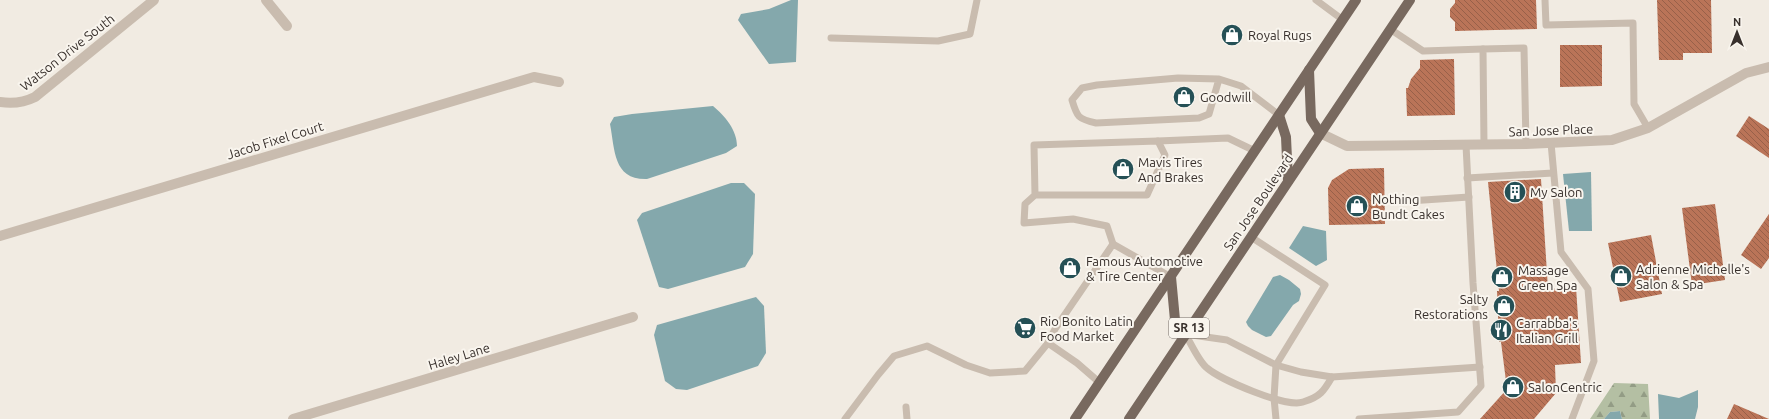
<svg xmlns="http://www.w3.org/2000/svg" width="1769" height="419" viewBox="0 0 1769 419" font-family="Ubuntu,sans-serif">
	<defs>
		<pattern id="forest-firs" width="22" height="20" patternUnits="userSpaceOnUse"><rect width="22" height="20" fill="#b4bfa3"/><path d="M5 1l3.5 6h-7zM16 11l3.5 6h-7z" fill="#939c85"/></pattern>
		<pattern id="building-back-hatch" width="6" height="6" patternUnits="userSpaceOnUse"><rect width="6" height="6" fill="#ba7458"/><path d="M-1 5l2 2M0 0l6 6M5-1l2 2" fill="none" stroke="#986049"/></pattern>
	</defs>
	<rect width="100%" height="100%" fill="#f1ebe2"/>
	<path fill="url(#forest-firs)" d="M1614,383L1648,384L1650,419H1622L1620,411L1610,412L1604,419H1590Z"/>
	<g fill="#84a8ac">
		<path d="M791,0H798L796,62L769,64L738,20L741,14L769,9Z"/>
		<path d="M713,106C725,116 737,130 737,146L726,153L647,179C613,180 615,150 610,124L614,117L632,114Z"/>
		<path d="M1591,172L1592,231H1569L1563,174Z"/>
		<path d="M731,183H744L755,194L753,254L745,267L668,289L659,287L637,220L642,213Z"/>
		<path d="M1303,226L1326,231L1327,260L1316,266L1289,248Z"/>
		<path d="M1280,275L1289,280L1300,289L1301,294L1299,301L1293,305L1271,336L1266,337L1252,330L1248,326L1246,322L1273,277Z"/>
		<path d="M756,297L764,306L766,353L758,366L687,390L676,389L665,381L654,335L657,325Z"/>
		<path d="M1698,390V407L1695,419H1659L1658,394L1679,398Z"/>
		<path d="M1620,411L1622,419H1604L1610,412Z"/>
	</g>
	<g fill="url(#building-back-hatch)">
		<path d="M1455,0H1536L1537,29L1455,31V22L1450,17V9L1455,3Z"/>
		<path d="M1657,0H1711L1712,53H1683V60H1659Z"/>
		<path d="M1560,45H1602V86L1560,87Z"/>
		<path d="M1454,59L1455,115L1407,116L1406,88H1408L1411,79L1420,68V60Z"/>
		<path d="M1749,116L1769,129V158L1736,136Z"/>
		<path d="M1384,168L1385,224L1329,225L1328,188L1332,180L1349,169Z"/>
		<path d="M1541,179L1548,289L1576,287L1581,363L1555,365L1556,393L1534,419H1480L1507,389L1501,342H1499L1497,291H1499L1488,182Z"/>
		<path d="M1715,204L1725,280L1692,285L1682,208Z"/>
		<path d="M1769,214V258L1761,269L1741,255Z"/>
		<path d="M1651,235L1662,294L1620,302L1608,243Z"/>
		<path d="M1734,404L1769,419H1727Z"/>
	</g>
	<g fill="none" stroke-linecap="round" stroke-linejoin="round">
		<g stroke="#c9bcaf" stroke-width="7">
			<path d="M1316,0L1343,20"/>
			<path d="M1545,0L1546,25L1633,23L1634,104L1648,128"/>
			<path d="M1390,29L1423,51L1483,49"/>
			<path d="M831,38L938,41L970,34L977,0"/>
			<path d="M1219,79L1209,114L1199,118L1096,123C1078,119 1077,117 1072,100L1082,88L1097,85L1178,78L1219,79L1241,86L1279,115"/>
			<path d="M1158,141L1228,138L1255,151"/>
			<path d="M1551,143L1561,252L1588,289L1594,361L1572,419"/>
			<path d="M1484,145L1483,49L1524,48L1526,144"/>
			<path d="M1467,178L1553,173"/>
			<path d="M1035,195L1034,145L1158,141L1165,155L1147,195H1035L1025,204L1024,223L1073,219L1107,226L1113,244"/>
			<path d="M1409,201L1469,197"/>
			<path d="M1251,237L1325,285L1276,365L1274,398L1276,419"/>
			<path d="M1185,334L1227,340L1276,365L1301,372L1332,377L1480,367"/>
			<path d="M1185,334C1191,343 1199,362 1207,368C1221,380 1286,408 1303,402C1320,397 1324,391 1332,377"/>
			<path d="M1100,383L1077,363L1048,343L1055,329L1113,244L1171,277"/>
			<path d="M906,407L907,419"/>
			<path d="M845,419L878,375L894,356L927,346L966,365L990,373L1025,371L1048,343"/>
			<path d="M1359,419L1458,412L1481,386L1473,283L1466,145"/>
		</g>
		<g stroke="#c9bcaf" stroke-width="10">
			<path d="M266,0L287,26"/>
			<path d="M0,102C13,104 23,103 35,97L154,0"/>
			<path d="M1320,133L1347,146L1526,144L1612,140L1648,128L1746,73L1769,67"/>
			<path d="M0,236L534,77L559,82"/>
			<path d="M293,419L633,317"/>
		</g>
		<g stroke="#78695f" stroke-width="10">
			<path d="M1309,70L1311,119L1320,133"/>
			<path d="M1279,115L1286,137L1288,181"/>
			<path d="M1171,277L1175,320L1185,334"/>
			<path d="M1075,419L1356,0"/>
			<path d="M1129,419L1410,0"/>
		</g>
	</g>
	<defs>
		<g id="shop-disc" transform="scale(1.15)"><circle r="9.5" fill="#255056" stroke="#f9f5ee"/><path d="M-5-2.5h2.3a2.7 3.5 0 0 1 5.4 0H5L5.5 6h-11ZM-1.5-2.5h3a1.5 2.3 0 0 0-3 0Z" fill="#fff"/></g>
		<g id="building-disc" transform="scale(1.15)"><circle r="9.5" fill="#255056" stroke="#f9f5ee"/><path d="M-4-6H4V6H1V3H-1V6H-4ZM-2.5-4.3h1.7v1.8h-1.7ZM.8-4.3h1.7v1.8H.8ZM-2.5-1h1.7V.8h-1.7ZM.8-1h1.7V.8H.8Z" fill="#fff"/></g>
		<g id="supermarket-disc" transform="scale(1.15)"><circle r="9.5" fill="#255056" stroke="#f9f5ee"/><path d="M-6-5.5h2.5l.6 2H6L4.5 2H-2.5L-4.4-4H-6ZM-1.5 3.2a1.3 1.3 0 1 0 .1 0ZM3 3.2a1.3 1.3 0 1 0 .1 0Z" fill="#fff"/></g>
		<g id="restaurant-disc" transform="scale(1.15)"><circle r="9.5" fill="#255056" stroke="#f9f5ee"/><path d="M-5-6h1v4h1v-4h1v4h1v-4h1v5L-1.5 .5V6h-2V.5L-5-1ZM5-6V6H3V1.5H1.5Q1.5-4 5-6Z" fill="#fff"/></g>
	</defs>
	<g fill-rule="evenodd">
		<use href="#shop-disc" x="1232" y="35"/>
		<use href="#shop-disc" x="1184" y="97"/>
		<use href="#shop-disc" x="1123" y="169"/>
		<use href="#building-disc" x="1515" y="192"/>
		<use href="#shop-disc" x="1357" y="206"/>
		<use href="#shop-disc" x="1070" y="268"/>
		<use href="#shop-disc" x="1621" y="276"/>
		<use href="#shop-disc" x="1502" y="277"/>
		<use href="#shop-disc" x="1504" y="306"/>
		<use href="#supermarket-disc" x="1025" y="328"/>
		<use href="#restaurant-disc" x="1501" y="330"/>
		<use href="#shop-disc" x="1513" y="387"/>
	</g>
	<g text-anchor="middle" stroke-width="4" stroke-linejoin="round" paint-order="stroke">
		<rect fill="#f9f5ee" stroke="#726b66" stroke-width="1" x="1169" y="318" width="40" height="20" rx="3"/>
		<g font-size="12" font-weight="bold" fill="#38302c">
			<text x="1189" y="332">SR 13</text>
		</g>
		<g font-size="13" fill="#38302c" stroke="#f9f5ee" text-anchor="start">
			<text x="1248" y="40">Royal Rugs</text>
			<text x="1200" y="102">Goodwill</text>
			<text x="1138" y="167">Mavis Tires<tspan x="1138" dy="15">And Brakes</tspan></text>
			<text x="1530" y="197">My Salon</text>
			<text x="1372" y="204">Nothing<tspan x="1372" dy="15">Bundt Cakes</tspan></text>
			<text x="1086" y="266">Famous Automotive<tspan x="1086" dy="15">&amp; Tire Center</tspan></text>
			<text x="1636" y="274">Adrienne Michelle's<tspan x="1636" dy="15">Salon &amp; Spa</tspan></text>
			<text x="1518" y="275">Massage<tspan x="1518" dy="15">Green Spa</tspan></text>
			<text x="1488" y="304" text-anchor="end">Salty<tspan x="1488" dy="15">Restorations</tspan></text>
			<text x="1040" y="326">Rio Bonito Latin<tspan x="1040" dy="15">Food Market</tspan></text>
			<text x="1516" y="328">Carrabba's<tspan x="1516" dy="15">Italian Grill</tspan></text>
			<text x="1528" y="392">SalonCentric</text>
		</g>
		<g font-size="13" fill="#38302c" stroke="#f9f5ee">
			<text transform="translate(67 52) rotate(-38)" y="5">Watson Drive South</text>
			<text transform="translate(1551 130) rotate(-2)" y="5">San Jose Place</text>
			<text transform="translate(275 140) rotate(-17)" y="5">Jacob Fixel Court</text>
			<text transform="translate(1258 202) rotate(-56)" y="5">San Jose Boulevard</text>
			<text transform="translate(459 356) rotate(-17)" y="5">Haley Lane</text>
		</g>
	</g>
	<g transform="translate(1737 32)" stroke="#f9f5ee" stroke-width="3" paint-order="stroke">
	<path d="M0-3L7 15L0 10L-7 15Z" fill="#38302c"/>
	<text y="-6" font-size="11" font-weight="bold" text-anchor="middle" fill="#38302c">N</text>
	</g>
</svg>
